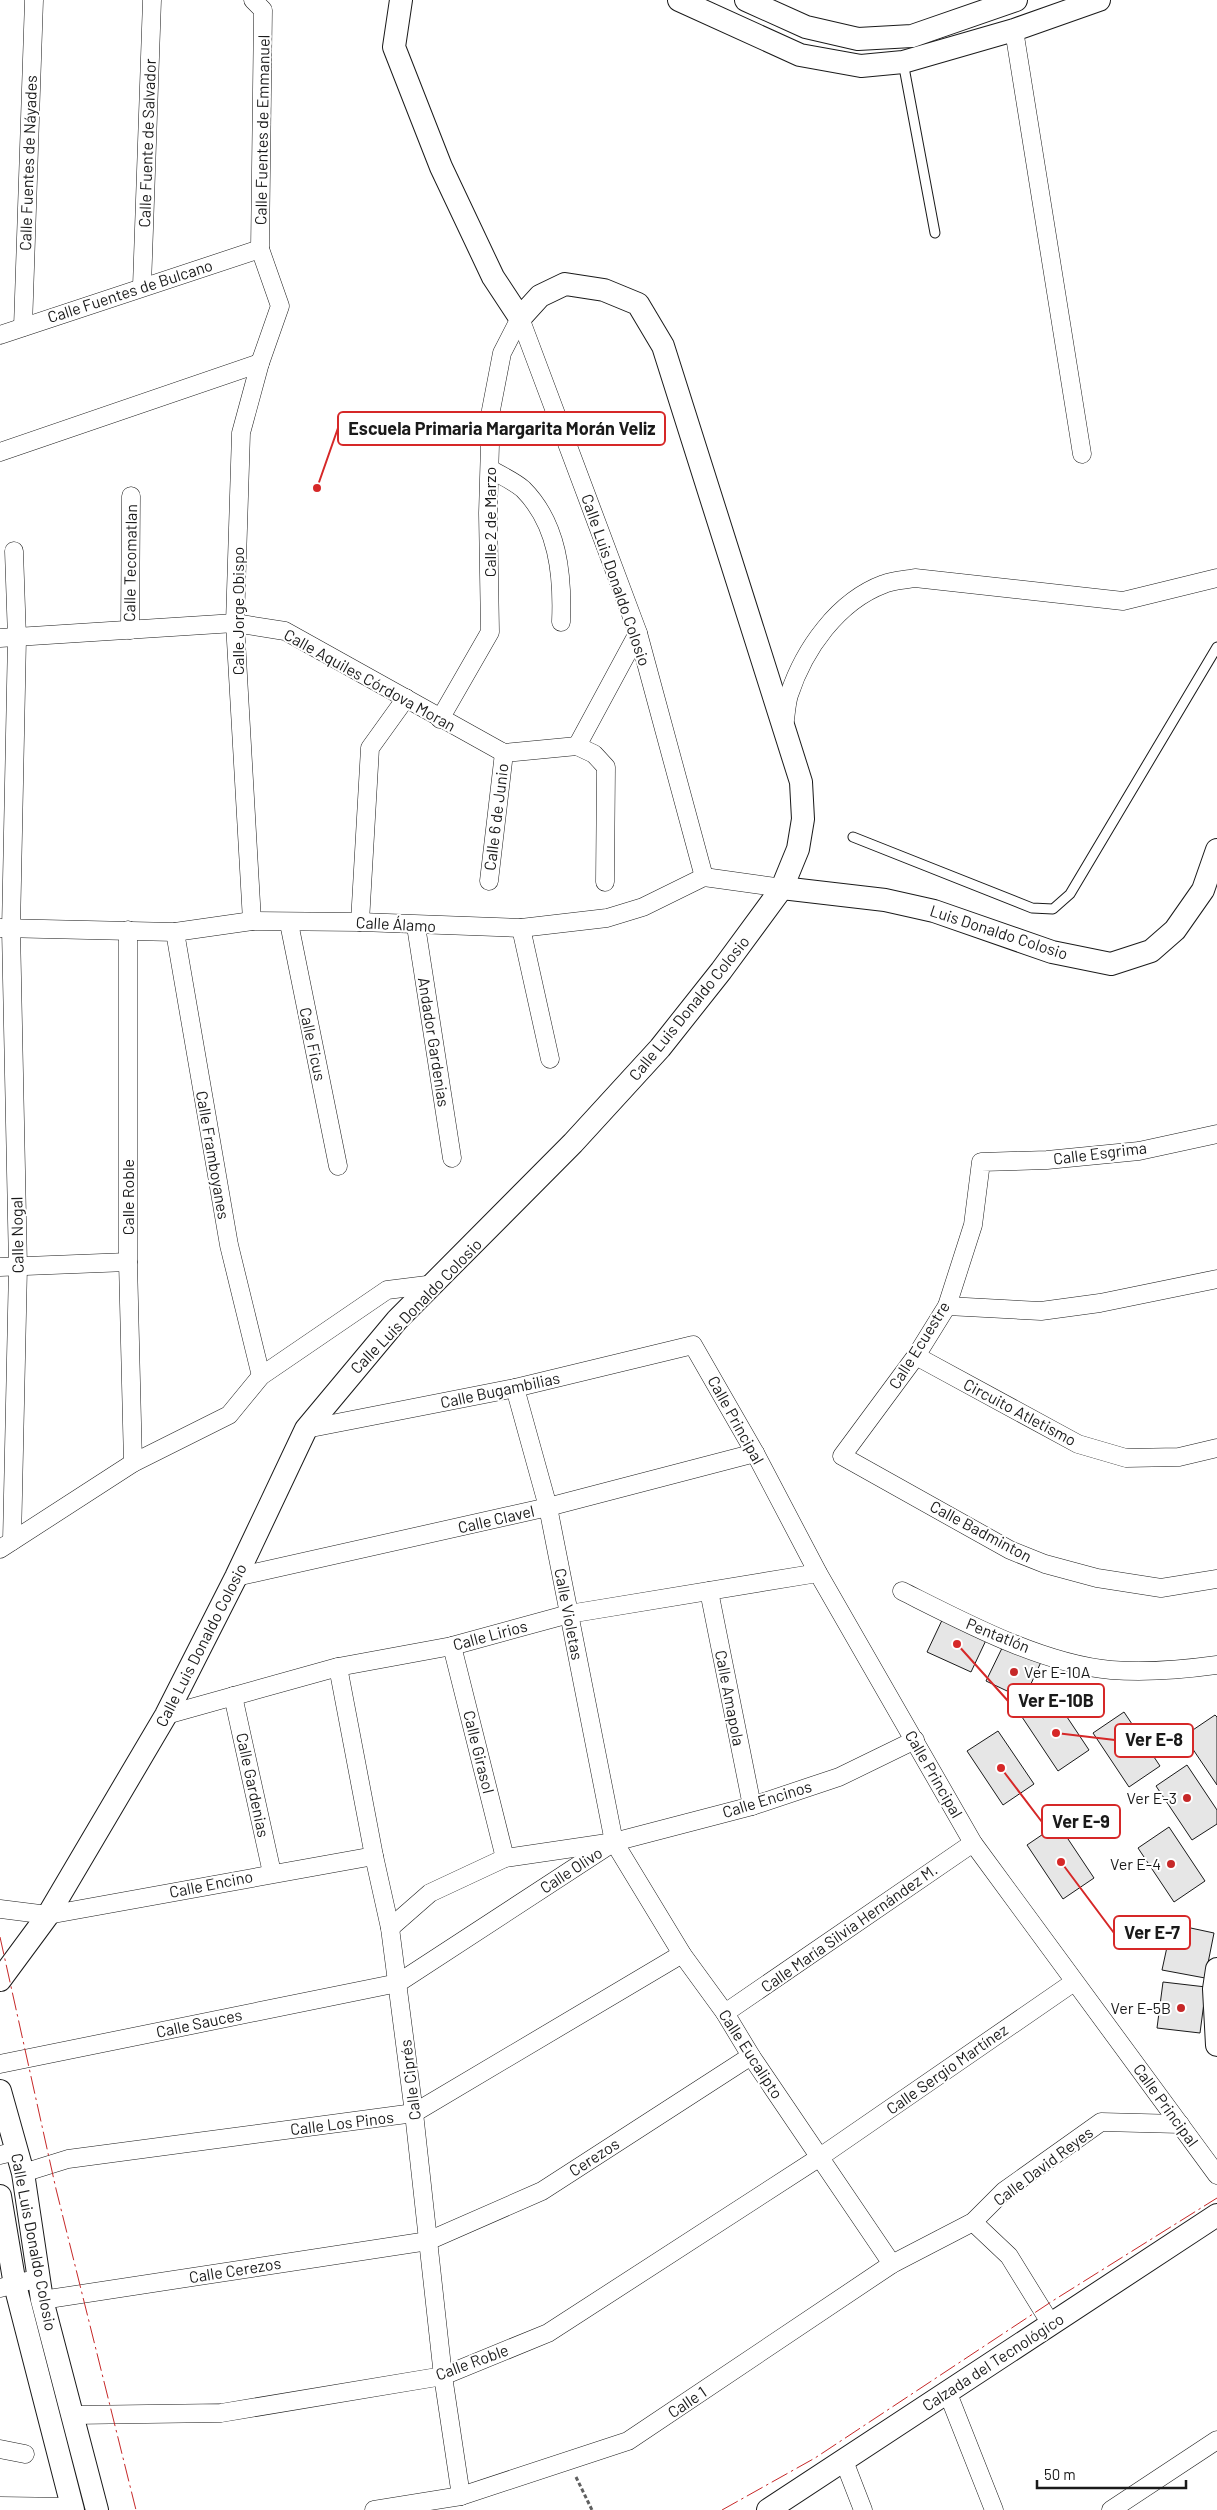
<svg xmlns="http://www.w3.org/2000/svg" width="1217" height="2510" viewBox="0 0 1217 2510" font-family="Barlow,sans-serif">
	<rect width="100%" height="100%" fill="#fff"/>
	<g fill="#e6e6e6" stroke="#1a1a1a">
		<path d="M944,1616L988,1636L971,1672L927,1652Z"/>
		<path d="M1004,1644L1041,1662L1024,1699L986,1681Z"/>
		<path d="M1053,1696L1089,1750L1058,1771L1022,1717Z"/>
		<path d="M1124,1712L1160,1766L1129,1787L1093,1733Z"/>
		<path d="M1215,1715L1217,1717V1785L1184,1736Z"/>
		<path d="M998,1731L1034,1784L1003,1805L967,1751Z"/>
		<path d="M1187,1765L1217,1810V1824L1192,1840L1156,1786Z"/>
		<path d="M1058,1824L1094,1878L1063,1899L1027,1845Z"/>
		<path d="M1169,1827L1205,1881L1174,1902L1138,1848Z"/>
		<path d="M1172,1924L1214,1933L1205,1978L1162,1970Z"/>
		<path d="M1163,1982L1206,1987L1200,2033L1157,2028Z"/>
	</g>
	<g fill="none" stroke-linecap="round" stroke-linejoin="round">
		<g stroke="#1a1a1a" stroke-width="11">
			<g id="service">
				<path d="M903,62L935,233"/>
				<path d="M853,837L1032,908L1053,909L1070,894L1217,647"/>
			</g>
		</g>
		<g stroke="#1a1a1a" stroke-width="19">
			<g id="minor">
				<path d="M1014,30L1082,454"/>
				<path d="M142,286L152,0"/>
				<path d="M520,318L638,633L704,877"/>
				<path d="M23,327L34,0"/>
				<path d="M0,335L260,249"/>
				<path d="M0,452L260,363"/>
				<path d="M490,469C500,475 514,481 523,489C558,524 563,575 561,622"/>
				<path d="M130,630L131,496"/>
				<path d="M0,638L235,623L285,631L504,753L577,746"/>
				<path d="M440,719L490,632L488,513L491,410L502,353L520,318"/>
				<path d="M784,726C786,716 786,705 789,695C804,649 838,601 884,584C894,580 905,580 915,578L1123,601L1217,578"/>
				<path d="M577,746L594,754L606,767L605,882"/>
				<path d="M577,746L638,633"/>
				<path d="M489,881L504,753"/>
				<path d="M252,921L235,623L241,433L260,363L280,306L260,249L263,10L253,0"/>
				<path d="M360,922L370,748L406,698"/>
				<path d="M289,923L338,1166"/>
				<path d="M416,926L452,1158"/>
				<path d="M0,928L175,932L252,921L360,922L521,928L607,918L643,907L704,877L782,888"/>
				<path d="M521,928L550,1059"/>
				<path d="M128,930V1262L133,1463"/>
				<path d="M175,932L229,1245L261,1376"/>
				<path d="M1217,1134L1139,1151L1047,1160L981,1162L973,1225L947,1306L916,1356L842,1456L1010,1550L1045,1564L1097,1578L1161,1588L1217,1579"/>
				<path d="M0,1267L128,1262"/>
				<path d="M947,1306L1041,1311L1100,1303L1217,1279"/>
				<path d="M916,1356L1078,1444L1126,1458L1179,1457L1217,1448"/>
				<path d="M515,1388L548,1507L614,1842L682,1954L725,2013L751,2056L892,2264"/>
				<path d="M306,1429L515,1388L693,1345L755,1453L818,1573L973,1843L1217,2175"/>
				<path d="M12,1541L18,1267L11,929L17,638L14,551"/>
				<path d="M0,1549L133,1463L229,1415L261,1376L387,1290L435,1284"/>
				<path d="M236,1577L548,1507L755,1453"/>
				<path d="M709,1591L752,1806"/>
				<path d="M902,1591C964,1622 1042,1664 1111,1670C1147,1673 1181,1670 1217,1665"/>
				<path d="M452,1646L505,1858"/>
				<path d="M338,1667L374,1856L390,1928L414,2113L443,2376L461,2496"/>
				<path d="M233,1696L272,1873"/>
				<path d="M166,1715L338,1667L452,1646L569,1614L818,1573"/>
				<path d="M0,1909L48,1915L374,1856"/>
				<path d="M390,1928L430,1893L505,1858L614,1842L752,1806L839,1777L915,1740"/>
				<path d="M725,2013L973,1843"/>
				<path d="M0,2064L398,1983L614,1842"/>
				<path d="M0,2155L17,2151"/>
				<path d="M23,2173L68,2159L414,2113L682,1954"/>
				<path d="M973,2222L1009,2256L1051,2324"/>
				<path d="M0,2288L39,2278"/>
				<path d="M42,2300L428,2241L542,2191L751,2056"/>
				<path d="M947,2391L994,2510"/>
				<path d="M73,2415L221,2413L443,2376L548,2333L820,2157L1074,1982"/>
				<path d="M0,2449L25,2454"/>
				<path d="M844,2461L863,2510"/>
				<path d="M0,2506L72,2507"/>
				<path d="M374,2510L461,2496L628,2441L892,2264L973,2222L1004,2191L1101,2122L1180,2124"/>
				<path d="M1111,2510L1217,2440"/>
			</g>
		</g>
		<g stroke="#1a1a1a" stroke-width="24">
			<g id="tertiary">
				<path d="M679,0L800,55L861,66L903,62L1014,30L1099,0"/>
				<path d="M746,0L806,27L858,39L912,36L1016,0"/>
				<path d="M782,888L885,900L934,911L1052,952L1111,964L1151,951L1175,930L1203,890L1217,850"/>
				<path d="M1217,1969L1214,1989L1217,2045"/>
				<path d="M0,1980L48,1915L166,1715L236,1577L306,1429L397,1320L573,1143L660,1048L721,971L782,888L798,849L803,819L801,782L663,346L638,304L604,290L565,284L540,296L520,318L493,277L441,167L394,47L401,0"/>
				<path d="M0,2091L23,2173L42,2300L97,2510"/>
				<path d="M0,2196L15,2285L73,2510"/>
				<path d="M768,2510L1217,2215"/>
			</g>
		</g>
		<path stroke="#5f5f5f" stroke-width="3" stroke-dasharray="4 2.5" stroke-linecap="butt" d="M576,2477L592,2510"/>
		<use href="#service" stroke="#fff" stroke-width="9"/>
		<use href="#minor" stroke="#fff" stroke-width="18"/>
		<use href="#tertiary" stroke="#fff" stroke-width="22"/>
		<g stroke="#c62828" stroke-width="1" stroke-dasharray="18 4 2.5 4" stroke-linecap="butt">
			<path d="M0,1937L56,2189L136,2510"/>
			<path d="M722,2510L815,2458L1054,2300L1217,2198"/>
		</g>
	</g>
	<g fill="#c62828" stroke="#fff" stroke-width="2">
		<circle cx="1014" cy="1672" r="5"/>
		<circle cx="1187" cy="1798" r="5"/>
		<circle cx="1171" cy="1864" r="5"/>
		<circle cx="1181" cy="2008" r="5"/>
	</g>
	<g text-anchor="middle" stroke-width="4" stroke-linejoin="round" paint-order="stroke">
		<g font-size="16" fill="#1a1a1a" stroke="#fff">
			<text transform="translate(262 130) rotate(-89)" y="6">Calle Fuentes de Emmanuel</text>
			<text transform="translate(147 143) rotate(-88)" y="6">Calle Fuente de Salvador</text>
			<text transform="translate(28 163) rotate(-88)" y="6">Calle Fuentes de Náyades</text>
			<text transform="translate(130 291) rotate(-18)" y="6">Calle Fuentes de Bulcano</text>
			<text transform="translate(490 522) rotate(-90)" y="6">Calle 2 de Marzo</text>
			<text transform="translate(130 563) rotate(-89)" y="6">Calle Tecomatlan</text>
			<text transform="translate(616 580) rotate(71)" y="6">Calle Luis Donaldo Colosio</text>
			<text transform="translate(238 611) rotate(-90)" y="6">Calle Jorge Obispo</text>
			<text transform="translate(370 680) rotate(29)" y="6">Calle Aquiles Córdova Moran</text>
			<text transform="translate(496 817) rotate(-83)" y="6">Calle 6 de Junio</text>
			<text transform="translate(396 924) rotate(3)" y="6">Calle Álamo</text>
			<text transform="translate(999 932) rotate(18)" y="6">Luis Donaldo Colosio</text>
			<text transform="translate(689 1008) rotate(-51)" y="6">Calle Luis Donaldo Colosio</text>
			<text transform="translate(434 1042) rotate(81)" y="6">Andador Gardenias</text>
			<text transform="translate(313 1044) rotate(78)" y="6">Calle Ficus</text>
			<text transform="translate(1100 1153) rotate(-7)" y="6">Calle Esgrima</text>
			<text transform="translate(213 1155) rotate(80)" y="6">Calle Framboyanes</text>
			<text transform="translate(128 1197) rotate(-90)" y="6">Calle Roble</text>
			<text transform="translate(17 1235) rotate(-91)" y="6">Calle Nogal</text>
			<text transform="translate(416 1306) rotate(-46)" y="6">Calle Luis Donaldo Colosio</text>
			<text transform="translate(919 1345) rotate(-58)" y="6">Calle Ecuestre</text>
			<text transform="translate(500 1390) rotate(-12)" y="6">Calle Bugambilias</text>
			<text transform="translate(1020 1412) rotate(28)" y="6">Circuito Atletismo</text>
			<text transform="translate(736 1420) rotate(61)" y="6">Calle Principal</text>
			<text transform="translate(496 1519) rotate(-13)" y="6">Calle Clavel</text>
			<text transform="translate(981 1531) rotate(28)" y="6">Calle Badminton</text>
			<text transform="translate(569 1614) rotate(79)" y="6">Calle Violetas</text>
			<text transform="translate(490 1635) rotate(-15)" y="6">Calle Lirios</text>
			<text transform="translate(998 1635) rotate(22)" y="6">Pentatlón</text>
			<text transform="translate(201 1645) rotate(-63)" y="6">Calle Luis Donaldo Colosio</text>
			<text transform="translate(730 1698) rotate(79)" y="6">Calle Amapola</text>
			<text transform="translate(479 1752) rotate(76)" y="6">Calle Girasol</text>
			<text transform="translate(934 1774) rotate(60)" y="6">Calle Principal</text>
			<text transform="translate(253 1785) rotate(78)" y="6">Calle Gardenias</text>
			<text transform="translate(767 1799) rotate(-17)" y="6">Calle Encinos</text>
			<text transform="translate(571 1870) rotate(-33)" y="6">Calle Olivo</text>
			<text transform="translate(211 1884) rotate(-11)" y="6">Calle Encino</text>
			<text transform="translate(849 1928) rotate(-35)" y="6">Calle María Silvia Hernández M.</text>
			<text transform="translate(199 2023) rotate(-12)" y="6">Calle Sauces</text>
			<text transform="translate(751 2054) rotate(57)" y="6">Calle Eucalipto</text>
			<text transform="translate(947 2069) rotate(-35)" y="6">Calle Sergio Martínez</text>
			<text transform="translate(410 2080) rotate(-97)" y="6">Calle Ciprés</text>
			<text transform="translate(1166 2105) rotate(54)" y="6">Calle Principal</text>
			<text transform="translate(342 2123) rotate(-7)" y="6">Calle Los Pinos</text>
			<text transform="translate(594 2157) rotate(-33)" y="6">Cerezos</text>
			<text transform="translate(1043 2166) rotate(-37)" y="6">Calle David Reyes</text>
			<text transform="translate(34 2242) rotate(79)" y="6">Calle Luis Donaldo Colosio</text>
			<text transform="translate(235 2270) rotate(-9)" y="6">Calle Cerezos</text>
			<text transform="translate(472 2362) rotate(-20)" y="6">Calle Roble</text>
			<text transform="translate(993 2362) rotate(-33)" y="6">Calzada del Tecnológico</text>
			<text transform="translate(687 2402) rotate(-34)" y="6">Calle 1</text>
		</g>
		<g font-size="16" fill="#1a1a1a" stroke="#fff" text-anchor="end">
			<text x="1024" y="1678" text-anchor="start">Ver E-10A</text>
			<text x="1177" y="1804">Ver E-3</text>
			<text x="1161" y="1870">Ver E-4</text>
			<text x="1171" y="2014">Ver E-5B</text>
		</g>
	</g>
	<path fill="none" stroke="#d62828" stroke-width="2" d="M317 488L338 428M957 1644L1008 1701M1056 1733L1115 1740M1001 1768L1042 1822M1061 1862L1114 1933"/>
	<g fill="#d62828" stroke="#fff" stroke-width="2">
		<circle cx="317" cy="488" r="5"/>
		<circle cx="957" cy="1644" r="5"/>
		<circle cx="1056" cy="1733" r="5"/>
		<circle cx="1001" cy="1768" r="5"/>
		<circle cx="1061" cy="1862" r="5"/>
	</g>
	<g fill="#fff" stroke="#d62828" stroke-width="2">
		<rect x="338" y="412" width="327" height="33" rx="5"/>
		<rect x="1008" y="1684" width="96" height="33" rx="5"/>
		<rect x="1115" y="1724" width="78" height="33" rx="5"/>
		<rect x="1042" y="1805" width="78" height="33" rx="5"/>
		<rect x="1114" y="1916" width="76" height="33" rx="5"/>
	</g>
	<g font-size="18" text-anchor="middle" font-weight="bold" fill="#1a1a1a">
		<text x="502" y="435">Escuela Primaria Margarita Morán Veliz</text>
		<text x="1056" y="1707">Ver E-10B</text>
		<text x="1154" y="1746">Ver E-8</text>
		<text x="1081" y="1828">Ver E-9</text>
		<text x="1152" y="1939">Ver E-7</text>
	</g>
	<path d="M1037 2480v8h149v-8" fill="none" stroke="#1a1a1a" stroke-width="2.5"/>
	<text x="1044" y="2480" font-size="15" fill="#1a1a1a" stroke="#ffffff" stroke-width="4" paint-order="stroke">50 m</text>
</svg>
